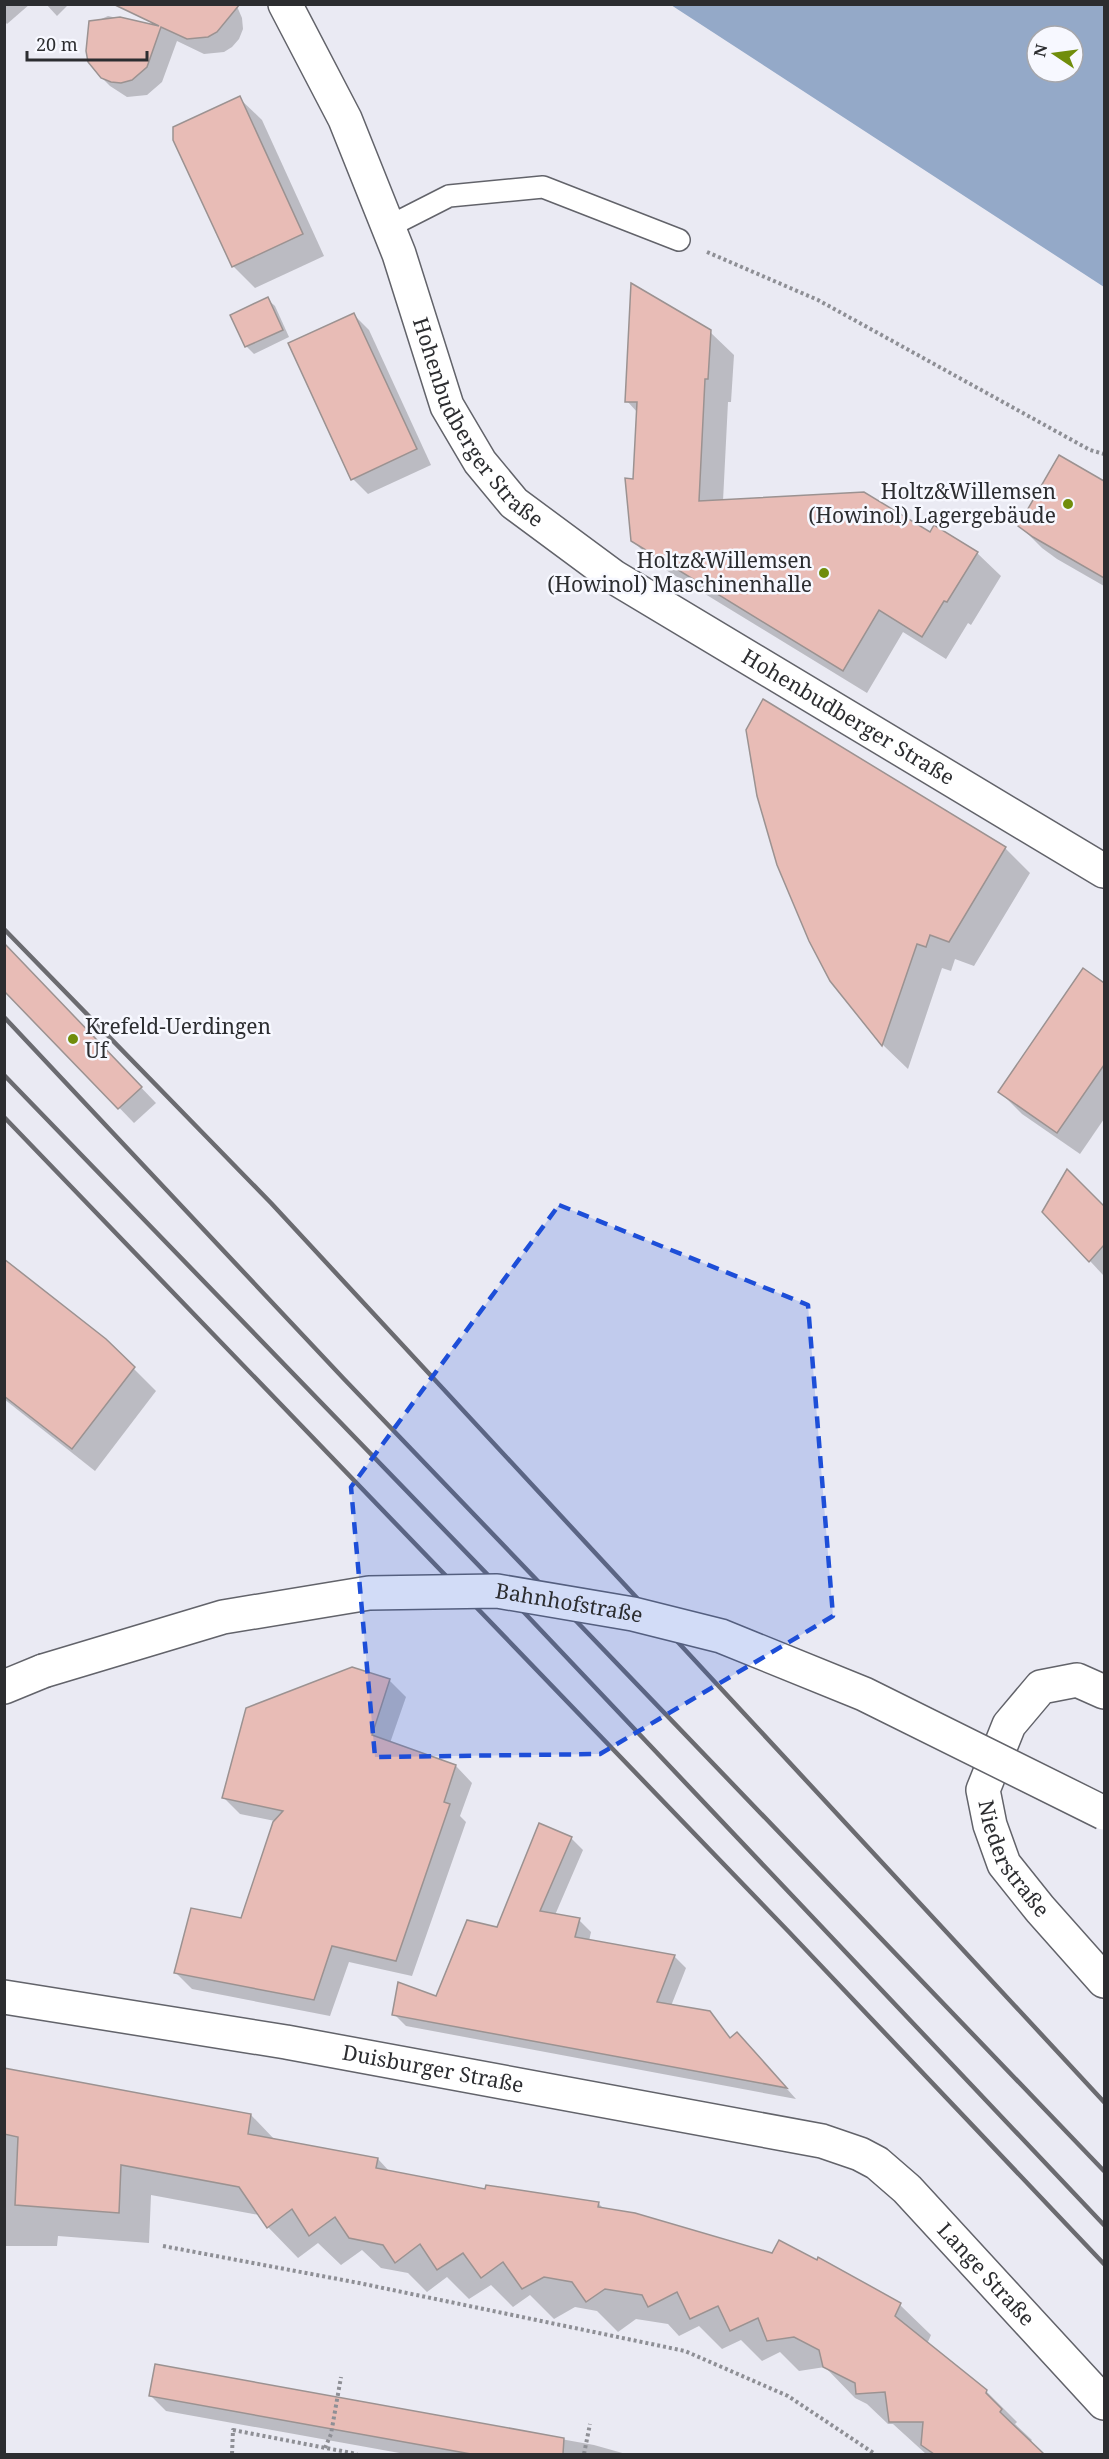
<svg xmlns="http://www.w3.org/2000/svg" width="1109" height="2459" viewBox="0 0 1109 2459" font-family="'Noto Serif',serif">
	<rect width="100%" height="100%" fill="#eaeaf3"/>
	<path fill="#94a9c8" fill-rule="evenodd" d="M671,5H1104V287ZM1037,36H1073V72H1037Z"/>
	<g fill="#0003">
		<path d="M4,4H30L7,24L4,21Z"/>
		<path d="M46,4H69L57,16Z"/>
		<path d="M236,4L242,18L243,29L239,39L232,47L224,52L204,54L177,41L162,82L147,95L127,97L110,86L94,70L90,24L108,16L159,27L154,22Z"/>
		<path d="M239,98L262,120L324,256L255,288L233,266Z"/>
		<path d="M267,299L275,306L289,337L254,354L246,346Z"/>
		<path d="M354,315L369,330L431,465L368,494L353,479Z"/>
		<path d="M710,332L734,355L731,402H728L723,501L930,534L935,527L977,553L1001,576L971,625L968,623L946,659L903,632L867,693L656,564L632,540L638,413L627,401Z"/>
		<path d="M1059,457L1104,483V586L1057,559L1042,548L1020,526Z"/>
		<path d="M747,731L1005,848L1030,873L974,966L955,959L951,971L942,968L908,1069L883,1045L831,980L778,864L751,764Z"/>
		<path d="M1084,970L1104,985V1119L1080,1154L1022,1114L1000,1092Z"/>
		<path d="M33,975L156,1103L134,1123L4,988Z"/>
		<path d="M1068,1171L1104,1208V1276L1090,1261Z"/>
		<path d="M4,1261L105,1340L156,1391L95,1471L4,1399Z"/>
		<path d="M389,1680L406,1697L390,1743L456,1766L472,1783L460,1816L466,1822L412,1976L349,1962L330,2016L192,1989L175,1972L242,1919L275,1821L240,1814L223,1797Z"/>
		<path d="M571,1838L583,1850L555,1915L579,1920L591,1932L589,1941L674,1956L686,1968L671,2006L709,2013L718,2022H716L733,2044L749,2046L796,2099L406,2026L394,2014L437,1998L498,1929Z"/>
		<path d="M4,2070L251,2115L276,2141L378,2159L390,2172L487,2190L598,2203L604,2209L773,2255L817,2262L819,2259L900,2305L931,2335L927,2344L986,2391L1017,2422L1015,2424L1032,2440L1029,2443L1041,2454H926L893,2424H888L867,2404L855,2398L825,2367L799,2371L780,2352L762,2361L741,2340L722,2349L699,2326L679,2336L668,2324L636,2319L618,2332L597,2311L575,2307L554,2319L530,2295L513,2307L491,2285L469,2299L447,2277L427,2292L408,2273L381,2268L362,2250L341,2265L318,2243L298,2258L268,2227L259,2215L151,2195L149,2243L58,2236L57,2246H4Z"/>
		<path d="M156,2366L594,2445L626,2454H405L166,2411L151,2396Z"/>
	</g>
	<g fill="#e8bcb6" stroke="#9b9291" stroke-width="1.5">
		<path d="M113,4H240L217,32L208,37L187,39L161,27L147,67L132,80L121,83L111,82L101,78L88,62L86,51L89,21L120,17L159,26Z"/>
		<path d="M240,96L303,234L232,267L173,140V127Z"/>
		<path d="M631,283L711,330L708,379H705L699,501L864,492L930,532L934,525L978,552L947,602L944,601L922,637L879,610L843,671L631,541L625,478L633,479L637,402H625Z"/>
		<path d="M268,297L283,330L245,347L230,315Z"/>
		<path d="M354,313L417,449L351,480L288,343Z"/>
		<path d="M1059,455L1104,481V578L1033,537L1018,526Z"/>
		<path d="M763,699L1006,847L949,942L930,935L926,947L917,944L882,1046L830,981L809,941L777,865L757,796L746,730Z"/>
		<path d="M4,943L142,1087L118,1109L4,991Z"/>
		<path d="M1083,968L1104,983V1065L1057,1133L998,1092Z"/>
		<path d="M1067,1169L1104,1206V1245L1089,1262L1042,1212Z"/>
		<path d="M4,1259L106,1339L135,1367L72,1449L4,1396Z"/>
		<path d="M352,1667L390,1679L372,1735L456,1765L444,1802L450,1804L396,1961L332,1946L314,2000L174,1973L191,1908L241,1918L273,1822L283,1811L222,1798L246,1708Z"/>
		<path d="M539,1823L572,1837L540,1911L580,1918L575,1937L675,1955L657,2002L710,2011L730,2038L737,2032L787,2088L392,2015L398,1982L436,1996L467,1920L497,1927Z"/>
		<path d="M4,2068L251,2114L248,2134L378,2158L376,2168L485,2189L486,2185L599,2202L598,2207L635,2213L772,2253L779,2240L817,2260L818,2257L901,2303L895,2316L987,2390L986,2393L1002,2409L1000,2412L1044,2454H934L921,2445L923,2422H889L885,2392L856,2394L855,2383L823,2367L819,2350L794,2337L767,2341L758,2318L730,2331L718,2306L690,2319L677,2292L648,2307L642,2295L605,2289L586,2302L572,2282L544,2277L522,2289L503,2262L481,2278L463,2253L437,2270L420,2244L395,2263L383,2245L349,2238L335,2217L309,2236L292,2209L267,2228L239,2187L121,2165L119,2213L15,2205L18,2137L4,2134Z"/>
		<path d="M155,2364L564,2438L563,2454H471L149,2396Z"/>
	</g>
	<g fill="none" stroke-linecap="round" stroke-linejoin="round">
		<g stroke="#62636a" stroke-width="24">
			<path id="service" d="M388,227L449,196L543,187L679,240"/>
		</g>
		<g stroke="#62636a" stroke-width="36">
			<g id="minor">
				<path id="s1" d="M1104,1692L1077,1680L1041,1687L1009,1725L983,1790L990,1825L1004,1864L1040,1909L1104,1981"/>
			</g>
		</g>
		<g stroke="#62636a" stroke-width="36">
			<g id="tertiary">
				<path id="s2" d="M285,4L345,119L399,254L447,406L480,462L514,503L614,577L1104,871"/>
				<path d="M4,1687L43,1671"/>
			</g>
		</g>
		<g stroke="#62636a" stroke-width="36">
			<g id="secondary">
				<path id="s3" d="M4,1997L286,2042L822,2141L860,2154L877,2163L907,2189L1104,2403"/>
			</g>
		</g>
		<g stroke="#8e8f95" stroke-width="4" stroke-dasharray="3 3" stroke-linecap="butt">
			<path d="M707,252L818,300L1090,450L1104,454"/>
			<path d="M163,2246L359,2283L685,2351L788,2396L875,2454"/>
			<path d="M325,2448L331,2434L341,2377"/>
			<path d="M232,2454L233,2430L357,2454"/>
			<path d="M584,2454L590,2424"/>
		</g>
		<use href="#service" stroke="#fff" stroke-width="21"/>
		<use href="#minor" stroke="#fff" stroke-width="33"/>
		<use href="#tertiary" stroke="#fff" stroke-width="33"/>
		<use href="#secondary" stroke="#fff" stroke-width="33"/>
		<g stroke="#6b6b70" stroke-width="4.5">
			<path d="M4,929L271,1203L1104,2102"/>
			<path d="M4,1017L344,1379L1104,2171"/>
			<path d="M4,1075L518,1606L1104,2225"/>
			<path d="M4,1117L789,1932L1104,2264"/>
		</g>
		<g stroke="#62636a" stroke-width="36" stroke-linecap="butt">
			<g id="tertiary-bridge">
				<path id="s4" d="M43,1671L223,1617L369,1593L497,1591L633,1614L721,1636L864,1694L1104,1813"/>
			</g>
		</g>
		<use href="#tertiary-bridge" stroke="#fff" stroke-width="33"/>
	</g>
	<path fill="#1d4ed8" fill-opacity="0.2" stroke="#1d4ed8" stroke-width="4.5" stroke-dasharray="12 8" stroke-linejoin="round" d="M559,1205L808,1305L833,1616L600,1754L375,1757L351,1487Z"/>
	<g fill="#708d0b" stroke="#f7f8ff" stroke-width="2">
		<circle cx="1068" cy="504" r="6"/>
		<circle cx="824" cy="573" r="6"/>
		<circle cx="73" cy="1039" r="6"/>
	</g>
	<g text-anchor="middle" stroke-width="5" stroke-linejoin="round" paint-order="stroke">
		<g font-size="21" fill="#2c2d30" stroke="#f7f8ff">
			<text dy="7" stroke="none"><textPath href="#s2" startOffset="464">Hohenbudberger Straße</textPath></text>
			<text dy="7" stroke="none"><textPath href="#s2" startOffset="950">Hohenbudberger Straße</textPath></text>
			<text dy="7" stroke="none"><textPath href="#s4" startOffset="537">Bahnhofstraße</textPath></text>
			<text dy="7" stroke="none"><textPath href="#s1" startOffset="262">Niederstraße</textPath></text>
			<text dy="7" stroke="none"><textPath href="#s3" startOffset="435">Duisburger Straße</textPath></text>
			<text dy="7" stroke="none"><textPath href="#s3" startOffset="1046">Lange Straße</textPath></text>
		</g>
		<g font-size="21" fill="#2c2d30" stroke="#f7f8ff" text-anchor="end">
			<text x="1056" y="499">Holtz&amp;Willemsen<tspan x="1056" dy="24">(Howinol) Lagergebäude</tspan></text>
			<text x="812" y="568">Holtz&amp;Willemsen<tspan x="812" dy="24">(Howinol) Maschinenhalle</tspan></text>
			<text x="85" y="1034" text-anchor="start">Krefeld-Uerdingen<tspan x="85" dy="24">Uf</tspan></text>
		</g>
	</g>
	<rect width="1109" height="2459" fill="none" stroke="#2c2d30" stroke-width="12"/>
	<g transform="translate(1055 54) rotate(283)"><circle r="28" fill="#f7f8ff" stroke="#a6a7ac" stroke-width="1.5"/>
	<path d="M0-4.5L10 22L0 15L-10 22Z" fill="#708d0b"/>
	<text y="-9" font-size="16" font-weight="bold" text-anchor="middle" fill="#2c2d30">N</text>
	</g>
	<path d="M27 51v9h120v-9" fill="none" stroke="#2c2d30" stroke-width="3"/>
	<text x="36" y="51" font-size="18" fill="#2c2d30" stroke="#f7f8ff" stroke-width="4.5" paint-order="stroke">20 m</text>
</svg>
